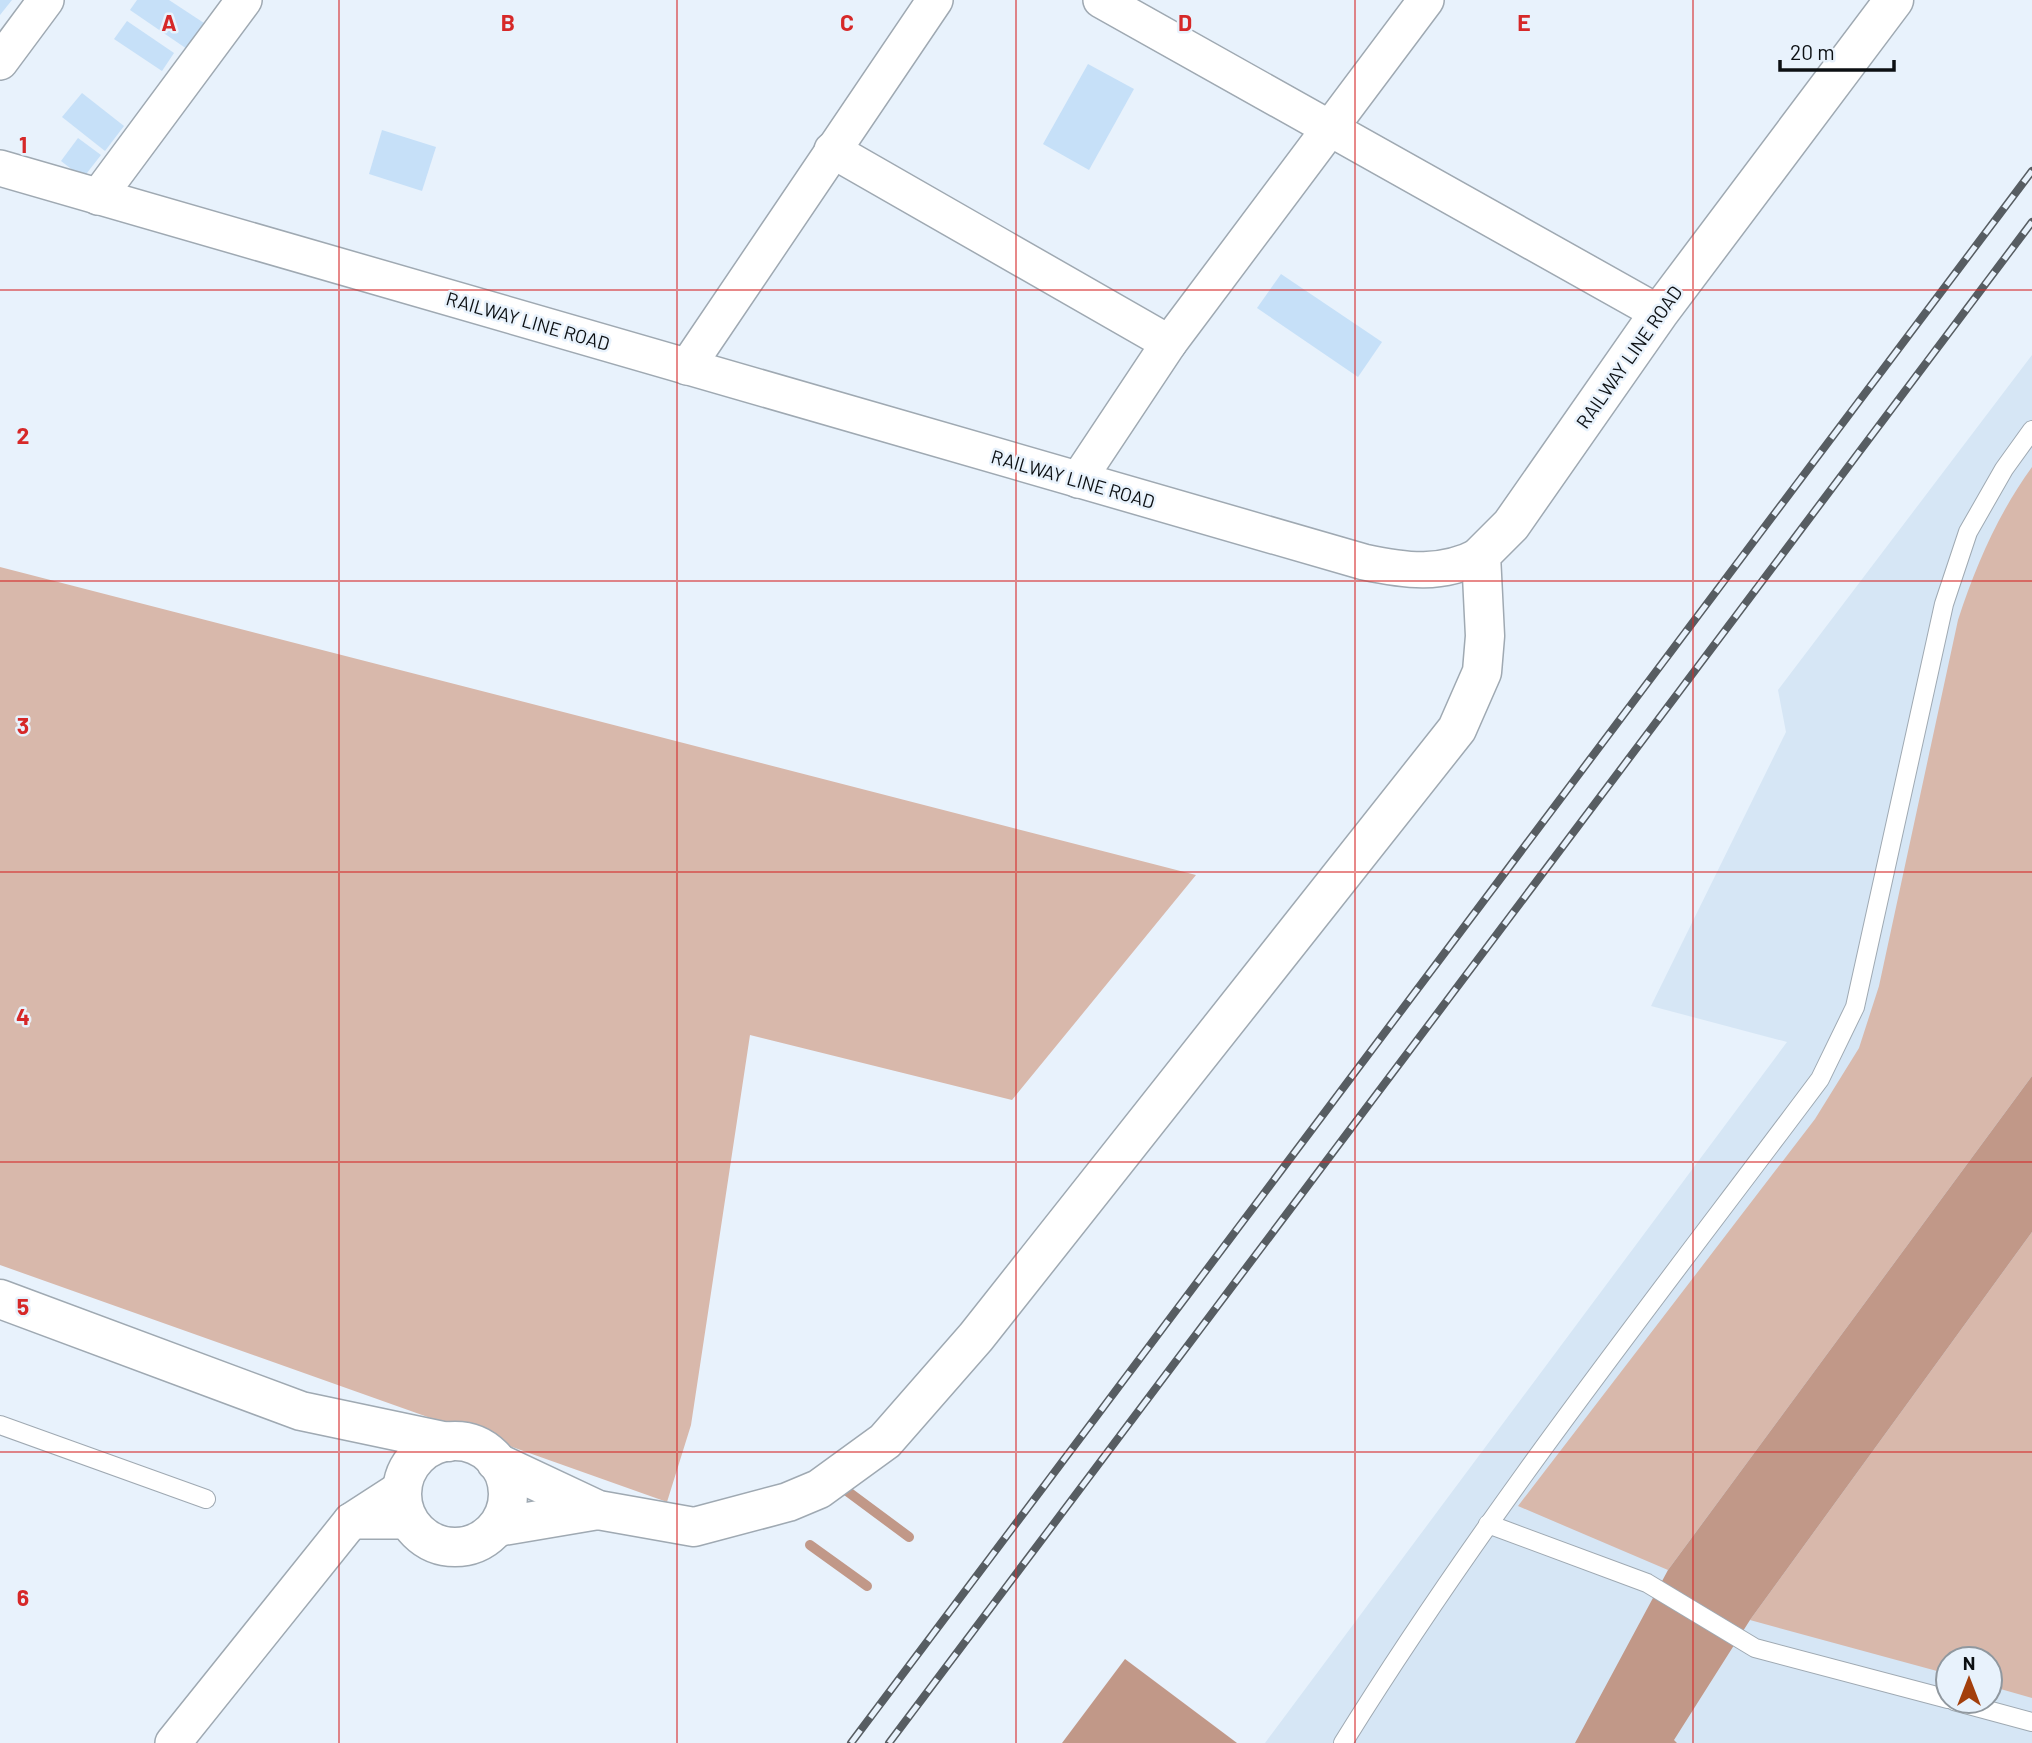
<svg xmlns="http://www.w3.org/2000/svg" width="2032" height="1743" viewBox="0 0 2032 1743" font-family="Barlow,sans-serif">
	<rect width="100%" height="100%" fill="#e8f2fc"/>
	<path fill="#d6e6f5" fill-rule="evenodd" d="M2032,355V1743H1265L1787,1042L1651,1006L1786,732L1778,690ZM1948,1659H1990V1701H1948Z"/>
	<g fill="#d8b8ab">
		<path d="M2032,467V1076L1668,1570L1518,1506L1815,1119L1859,1048L1879,986L1958,620C1976,565 1998,514 2032,467Z"/>
		<path d="M0,567L1196,875L1012,1100L750,1035L691,1425L667,1502L0,1265Z"/>
		<path d="M2032,1232V1698L1990,1686V1659H1948V1674L1750,1620Z"/>
	</g>
	<g fill="#c19888">
		<path d="M2032,1076V1232L1750,1620L1674,1740L1677,1743H1575L1668,1570Z"/>
		<path d="M1125,1659L1237,1743H1062Z"/>
	</g>
	<g fill="none" stroke-linecap="round" stroke-linejoin="round">
		<g stroke="#c19888" stroke-width="10">
			<path d="M847,1491L909,1537"/>
			<path d="M810,1545L867,1586"/>
		</g>
	</g>
	<g fill="#c6e0f8">
		<path d="M0,0H12L0,15Z"/>
		<path d="M137,0H169L204,23L187,49L130,10Z"/>
		<path d="M127,21L174,53L162,71L114,39Z"/>
		<path d="M1088,64L1134,89L1089,170L1043,144Z"/>
		<path d="M82,93L124,126L105,151L62,117Z"/>
		<path d="M382,130L436,147L422,191L369,174Z"/>
		<path d="M78,138L101,155L83,178L61,161Z"/>
		<path d="M1281,274L1382,342L1358,377L1257,308Z"/>
	</g>
	<g fill="none" stroke-linecap="round" stroke-linejoin="round">
		<g stroke="#9fa9b2" stroke-width="20">
			<g id="lane">
				<path d="M0,1425L206,1499"/>
				<path d="M1488,1524L1647,1583L1755,1648L1948,1699"/>
				<path d="M1954,1701L2032,1722"/>
				<path d="M1343,1743C1487,1511 1657,1297 1820,1079L1855,1007L1944,604L1968,532L2004,469L2032,430"/>
			</g>
		</g>
		<g stroke="#9fa9b2" stroke-width="38">
			<g id="street">
				<path d="M1101,0L1659,313"/>
				<path d="M0,62L46,0"/>
				<path d="M832,150L1169,343"/>
				<path d="M0,168L1364,562C1406,571 1442,576 1481,555"/>
				<path d="M98,197L244,0"/>
				<path d="M687,367L935,0"/>
				<path d="M1078,480L1169,343L1426,0"/>
				<path d="M351,1521H409"/>
				<path d="M173,1743L351,1521L402,1488"/>
			</g>
		</g>
		<g stroke="#9fa9b2" stroke-width="41">
			<g id="secondary">
				<path d="M0,1299L301,1411L448,1442"/>
				<circle cx="455" cy="1494" r="53"/>
				<path d="M496,1462L598,1510L694,1527L788,1502L819,1489L885,1441L976,1337L1457,729L1482,672L1485,636L1481,555L1511,525L1659,313L1894,0"/>
				<path d="M497,1527L598,1510"/>
			</g>
		</g>
		<use href="#lane" stroke="#fff" stroke-width="18"/>
		<use href="#street" stroke="#fff" stroke-width="35"/>
		<use href="#secondary" stroke="#fff" stroke-width="38"/>
		<g stroke="#575d62" stroke-width="8">
			<g id="rail">
				<path d="M851,1743L2032,171"/>
				<path d="M889,1743L2032,222"/>
			</g>
		</g>
		<use href="#rail" stroke="#e8f2fc" stroke-width="5" stroke-dasharray="16" stroke-linecap="butt"/>
	</g>
	<path fill="none" stroke="#d62828" stroke-width="2" stroke-opacity="0.55" d="M339,0V1743M677,0V1743M1016,0V1743M1355,0V1743M1693,0V1743M0,290H2032M0,581H2032M0,872H2032M0,1162H2032M0,1452H2032"/>
	<g text-anchor="middle" stroke-width="5" stroke-linejoin="round" paint-order="stroke">
		<g font-size="19" fill="#0c1013" stroke="#e8f2fc">
			<text transform="translate(528 321) rotate(16)" y="7">RAILWAY LINE ROAD</text>
			<text transform="translate(1629 357) rotate(-55)" y="7">RAILWAY LINE ROAD</text>
			<text transform="translate(1073 479) rotate(16)" y="7">RAILWAY LINE ROAD</text>
		</g>
	</g>
	<g font-size="23" text-anchor="middle" font-weight="bold" fill="#d62828" stroke="#e8f2fc" stroke-width="5" stroke-linejoin="round" paint-order="stroke">
		<text x="169" y="31">A</text>
		<text x="508" y="31">B</text>
		<text x="847" y="31">C</text>
		<text x="1185" y="31">D</text>
		<text x="1524" y="31">E</text>
		<text x="23" y="153">1</text>
		<text x="23" y="444">2</text>
		<text x="23" y="734">3</text>
		<text x="23" y="1025">4</text>
		<text x="23" y="1315">5</text>
		<text x="23" y="1606">6</text>
	</g>
	<g transform="translate(1969 1680)"><circle r="33" fill="#e8f2fc" stroke="#90989f" stroke-width="2"/>
	<path d="M0-5L12 26L0 18L-12 26Z" fill="#a33f0c"/>
	<text y="-10" font-size="19" font-weight="bold" text-anchor="middle" fill="#0c1013">N</text>
	</g>
	<path d="M1780 60v10h114v-10" fill="none" stroke="#0c1013" stroke-width="3.5"/>
	<text x="1790" y="60" font-size="21" fill="#0c1013" stroke="#e8f2fc" stroke-width="5" paint-order="stroke">20 m</text>
</svg>
